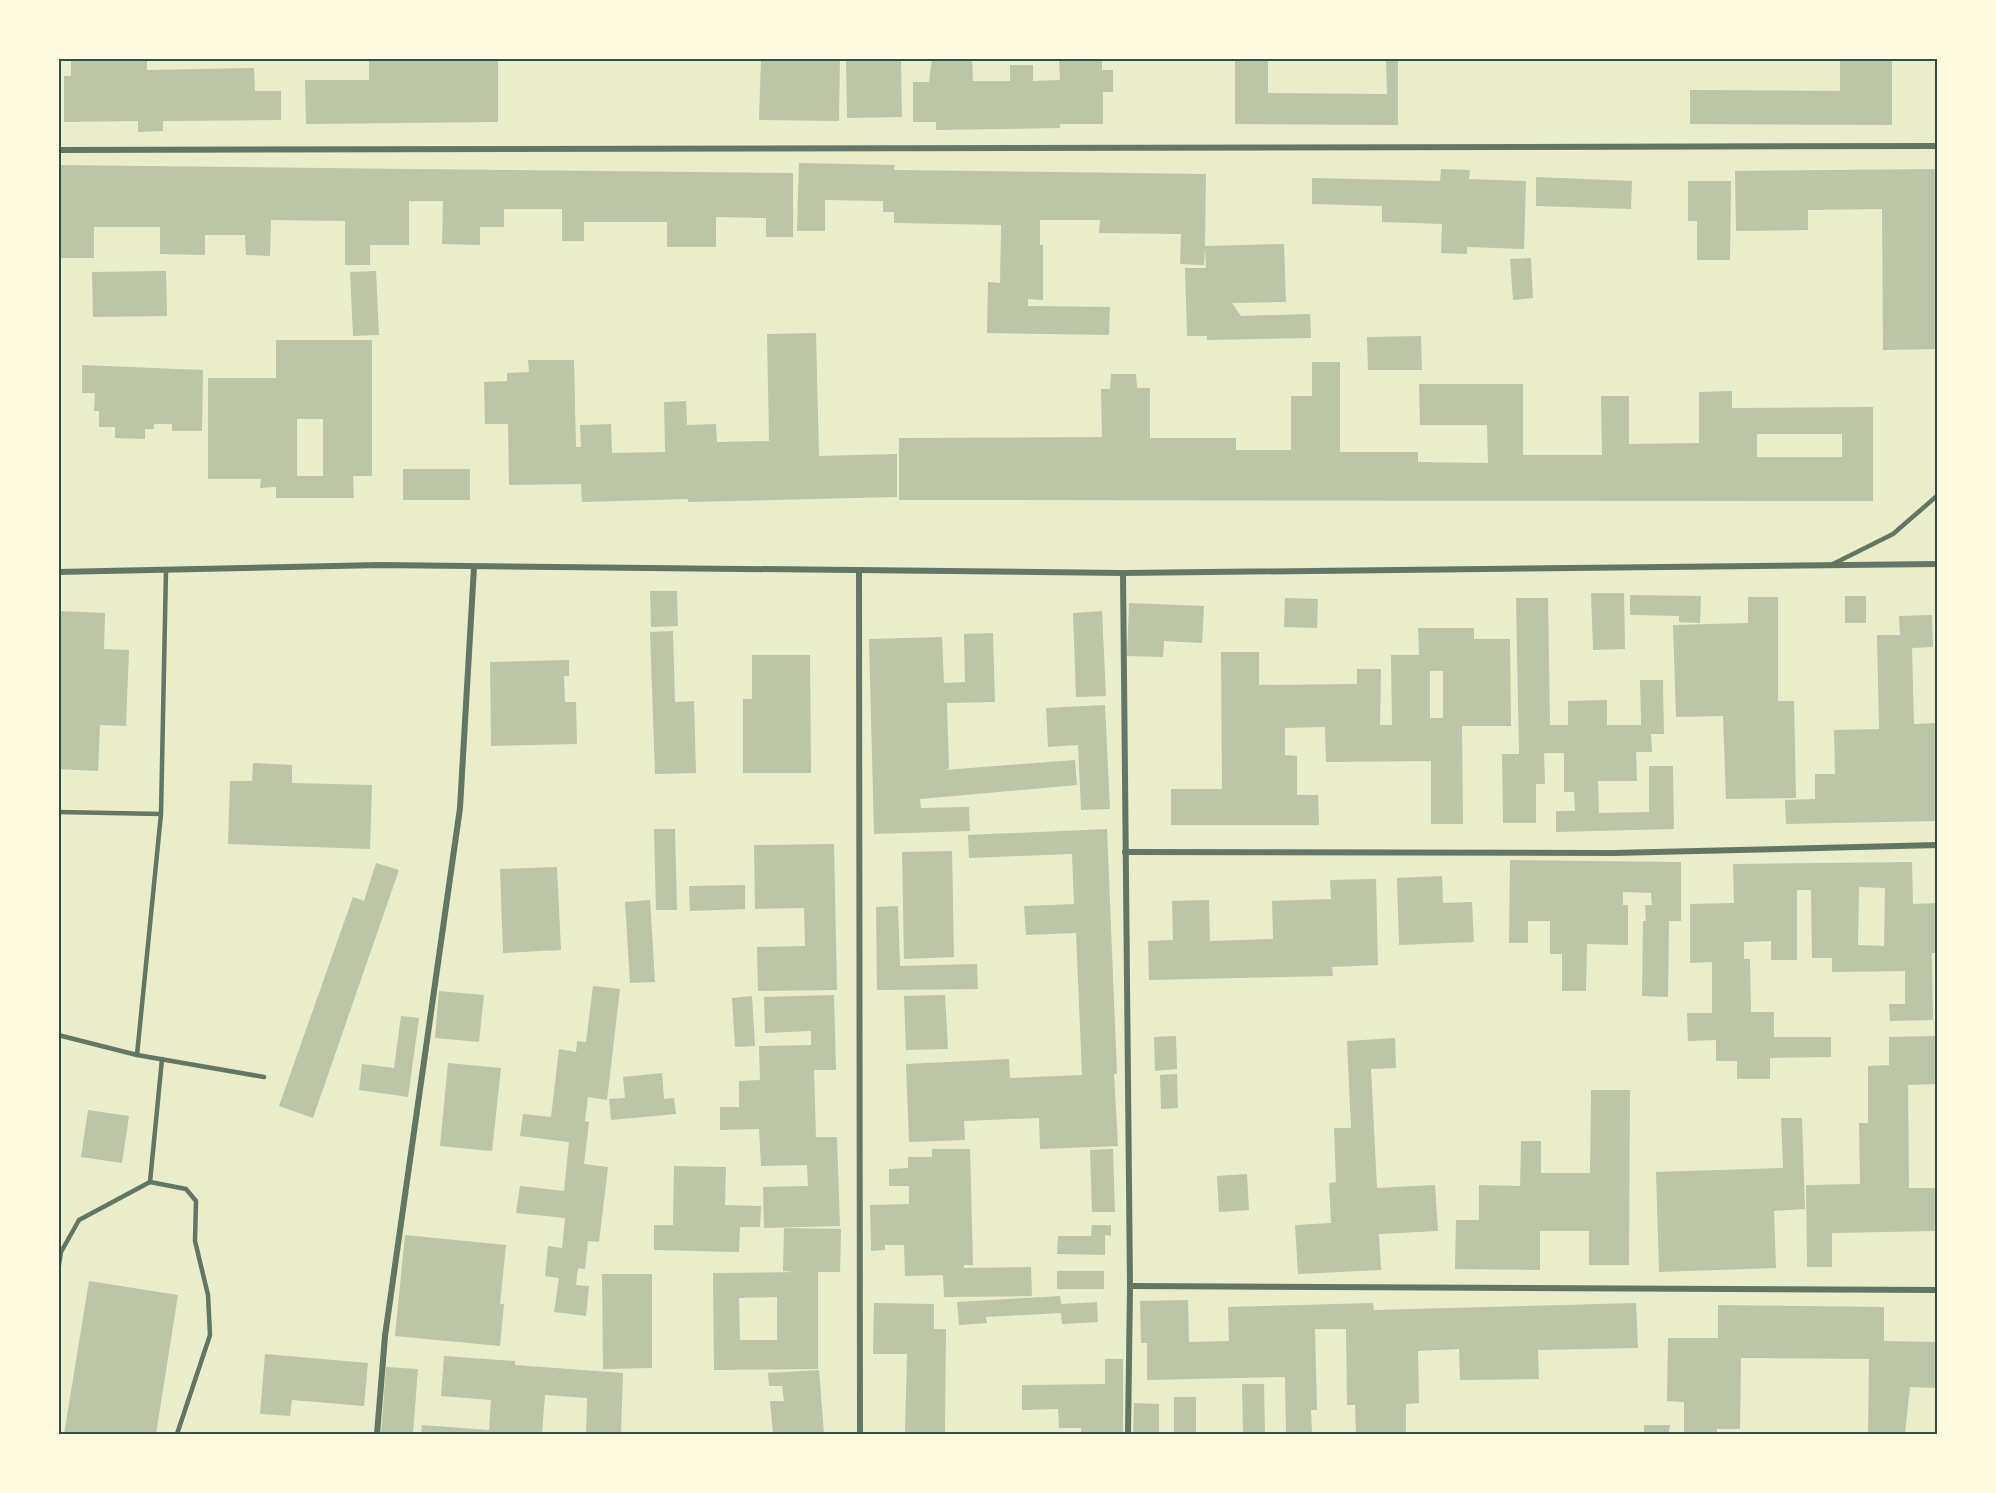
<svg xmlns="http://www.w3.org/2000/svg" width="1996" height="1493" viewBox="0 0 1996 1493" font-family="Helvetica,sans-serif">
	<rect width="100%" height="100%" fill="#e9edc9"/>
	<g fill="#bcc5a7" fill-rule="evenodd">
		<path d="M71,58H147V70L254,68L255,91H281V120L163,121V131L138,132V121L64,122V76H71Z"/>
		<path d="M369,58H498V122L306,124L305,80H369Z"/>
		<path d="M761,58L840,59L839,121L759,120Z"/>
		<path d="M932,58H972L973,81H1010V65H1033V81L1060,80L1059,58H1102V70H1113V92H1103V124H1060V128L936,130V122H913V82H929Z"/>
		<path d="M1235,58H1268V93L1387,94L1386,58H1398V125L1235,124Z"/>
		<path d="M1840,58H1892V125L1690,124V90L1840,91Z"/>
		<path d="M846,61H901L902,117L847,118Z"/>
		<path d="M799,163L895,165L894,170L1206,174L1205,246L1284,244L1286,302L1232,303L1241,316L1310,314L1311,338L1207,340V336H1187L1185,268H1206L1205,248L1204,265L1180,264L1181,234L1099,233L1100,220H1040V245H1043V300L1028,299V306L1110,307L1109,335L987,333L988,282L1000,283L1001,225L894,223V212H883V201L825,200V231H797Z"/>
		<path d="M58,165L793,173V237H766V218L716,217V247H667V222H584V241H562V209H504V227H480V245L442,244L443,201H409V245H370V265H345V221L271,220L270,256L246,255L245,235H205V255L160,254V227H94V258H61Z"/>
		<path d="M1441,169L1470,170L1469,179L1526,181L1524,249L1467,247V254L1441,253L1442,224L1382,222V206L1312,204V178L1440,181Z"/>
		<path d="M1935,169L1938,247L1935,349L1883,350L1882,209L1808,210V230L1736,231L1735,171Z"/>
		<path d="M1536,177L1632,181L1631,209L1536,206Z"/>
		<path d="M1688,181H1731L1730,260H1697V221H1688Z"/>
		<path d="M1531,258L1533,298L1513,300L1510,259Z"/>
		<path d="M166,271L167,316L93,317L92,272Z"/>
		<path d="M376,271L379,335L353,336L350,272Z"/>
		<path d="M816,333L819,456L897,454V497L688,502V499L582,502L581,484L509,485L508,424H485L484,382L507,381V373L529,372L528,360H574L576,447H581L580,425L611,424L612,453L665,452L664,402L686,401L687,425L716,424L717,442L769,441L767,334Z"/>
		<path d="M1421,336L1422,370H1368L1367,337Z"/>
		<path d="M276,340H372V476H353L354,498H276V487L260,488L261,479H208V378H276ZM297,419H323V476H297Z"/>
		<path d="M1312,362H1340V452H1418V462L1488,463L1487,425H1420L1419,384H1523V455H1602L1601,396H1629V444L1699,443V392L1732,391V408L1873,407V501L899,500V438L1102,437L1101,389H1110L1111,374H1136L1137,388H1150V438H1236V450H1291V396H1312ZM1757,434H1842V457H1757Z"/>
		<path d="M82,365L203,370L202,431H172V424H154V429H145V439L115,438V427H99V411H94L95,393H82Z"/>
		<rect x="403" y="469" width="67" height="31"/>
		<path d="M650,591H677L678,626L651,627Z"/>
		<path d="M1591,593H1624L1625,649L1593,650Z"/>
		<path d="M1630,595L1701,596L1700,623L1679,622V616L1630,615Z"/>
		<rect x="1845" y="596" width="21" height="27"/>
		<path d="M1748,597H1778V701H1794L1796,798L1726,799L1723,716L1676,717L1673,625L1748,623Z"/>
		<path d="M1285,598L1318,599L1317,628L1284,627Z"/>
		<path d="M1516,598H1548L1550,725H1568V701L1607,700V725H1641L1640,680H1663L1664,734H1651L1652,752H1636L1637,781H1598L1599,813L1649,812V766H1673L1674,829L1556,832V811H1575L1574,792H1564V753H1544L1545,784H1536V823H1503L1502,754H1519Z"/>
		<path d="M1129,603L1204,606L1202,643L1164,641L1163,657L1127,656Z"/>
		<path d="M58,611L105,613L104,649L129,650L126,726L100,725L98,771L58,769Z"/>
		<path d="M1102,611L1106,696L1076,697L1073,613Z"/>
		<path d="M1932,615L1933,647L1912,648L1914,724L1938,723V821L1786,824L1785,800L1815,799V774H1835L1834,730L1879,729L1877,635H1900L1899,616Z"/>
		<path d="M1418,628H1474V639H1510L1511,726H1462L1463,824H1431V761L1326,762L1325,727L1285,728V755L1297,756V795H1318L1319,825H1171V789H1222L1221,652H1259V685L1357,684V669H1381L1380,725H1392L1391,655H1419ZM1430,671H1443V718H1430Z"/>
		<path d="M673,631L675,702L694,701L696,773L655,774L650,632Z"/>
		<path d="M993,633L995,702L947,703L949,769L944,770L1075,760L1077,785L920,799L921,808L969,807L970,831L874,834L869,639L942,637L944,683L965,682L964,634Z"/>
		<path d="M752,655H810L811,773H743V699H752Z"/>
		<path d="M569,660V676H564L565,702H576L577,744L491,746L490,662Z"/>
		<path d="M1105,705L1110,809L1081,810L1078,745L1048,747L1046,708Z"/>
		<path d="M253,763L292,765V783L372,785L370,849L228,844L230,781H252Z"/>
		<path d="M654,829H675L677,910H656Z"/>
		<path d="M1107,829L1117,1074H1114L1118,1146L1040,1149L1039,1118L964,1121L965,1140L909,1142L906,1064L1009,1059L1010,1078L1082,1075L1076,933L1026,935L1024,906L1074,904L1072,854L969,858L968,835Z"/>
		<path d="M834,844L837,990L758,991L757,947L805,946L804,908L755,909L754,845Z"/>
		<path d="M952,851L954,957L904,959L902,852Z"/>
		<path d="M1510,860L1681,862V921H1669L1668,997L1642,996L1643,921H1646L1645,905H1652L1651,893L1623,892V905H1628V945L1587,944L1586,991H1562V954H1550V921H1528V943H1509Z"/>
		<path d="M1912,862L1913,904L1938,903V953H1932L1933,1020L1890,1021L1889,1004H1905V971L1832,972V958H1812L1811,890H1797V960H1771V941L1744,942V959H1750L1751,1012H1774V1037H1831V1057L1770,1058V1079H1737V1061H1716V1040L1688,1041L1687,1013H1712V962L1690,963V904L1734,903L1733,864ZM1859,887L1885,888L1884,946L1858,945Z"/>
		<path d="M376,863L399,870L313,1118L279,1106L353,897L364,901Z"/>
		<path d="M557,867L561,950L503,953L500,869Z"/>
		<path d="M1442,876L1443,903L1472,902L1474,942L1399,945L1397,878Z"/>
		<path d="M1376,879L1378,965L1332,967L1333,976L1149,980L1148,941L1173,940L1172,901L1209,900L1210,941L1273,939L1272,901L1331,899L1330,880Z"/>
		<path d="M745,885V909L690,911L689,886Z"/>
		<path d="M650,900L655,982L630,983L625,902Z"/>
		<path d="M898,906L900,966L977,964L978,989L877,990L876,907Z"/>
		<path d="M593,986L620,989L607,1100L588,1097L585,1121L589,1122L584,1164L608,1167L599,1242L588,1241L585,1269L578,1268L576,1285L589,1286L586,1316L554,1312L559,1278L545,1276L548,1246L562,1248L565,1218L516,1213L520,1186L564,1191L569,1142L520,1136L523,1114L551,1117L559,1049L576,1052L577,1041L586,1042Z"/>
		<path d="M439,991L484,995L479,1042L435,1038Z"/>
		<path d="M834,995L836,1070H814L816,1137H837L840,1226L764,1228L763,1187L808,1186L807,1165L761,1166L759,1129L720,1130V1107H739V1081L760,1080L759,1046L811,1045V1031L765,1033L764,997Z"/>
		<path d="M945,995L948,1049L906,1050L904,996Z"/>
		<path d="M752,996L755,1046L735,1047L732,998Z"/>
		<path d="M401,1016L419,1018L408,1097L359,1090L362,1064L394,1068Z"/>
		<path d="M1176,1036L1177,1069L1155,1071L1154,1037Z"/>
		<path d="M1938,1036V1084L1908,1085L1909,1188H1938V1231L1832,1233V1267H1807L1806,1185L1860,1184L1859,1123H1868V1066L1889,1065V1037Z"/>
		<path d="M1395,1038L1396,1068L1371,1069L1377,1188L1435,1185L1438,1231L1379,1234L1381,1270L1298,1274L1295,1225L1331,1223L1329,1183L1336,1182L1334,1128H1351L1347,1041Z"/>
		<path d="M448,1063L501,1068L492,1151L440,1146Z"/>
		<path d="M662,1073L664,1099L674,1098L676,1114L611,1120L609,1099L625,1098L623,1077Z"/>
		<path d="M1177,1074L1178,1108L1161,1109L1160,1075Z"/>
		<path d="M1591,1090H1630L1629,1265H1589V1231H1540V1270L1455,1269L1456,1220H1479V1185L1520,1186L1521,1141H1541V1173H1590Z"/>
		<path d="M88,1110L129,1116L122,1163L81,1157Z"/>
		<path d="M1781,1118H1802L1805,1209L1774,1211L1776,1268L1659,1272L1656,1172L1783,1168Z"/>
		<path d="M932,1149H970L973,1265H964V1268L1031,1267L1032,1296L944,1297L943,1275L905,1276L904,1245H885V1250L871,1251L870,1205L909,1204V1186H889V1169L908,1168V1157H932Z"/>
		<path d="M1113,1149L1115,1212H1092L1090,1150Z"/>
		<path d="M674,1166L726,1167L725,1205L761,1206L760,1227H740L739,1252L654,1250V1225H673Z"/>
		<path d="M1247,1174L1249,1210L1219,1212L1217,1176Z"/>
		<path d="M1092,1225H1111V1236L1105,1235V1255L1057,1254L1058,1236H1091Z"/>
		<path d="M784,1228L841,1229L840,1272H818V1369L714,1370L713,1273L796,1272L783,1271ZM777,1297V1340H740L739,1298Z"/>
		<path d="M405,1235L506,1245L500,1304H504L500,1346L395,1336Z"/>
		<rect x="1057" y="1271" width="47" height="18"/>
		<path d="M602,1274H652V1368L603,1369Z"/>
		<path d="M89,1281L178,1295L156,1434H64Z"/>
		<path d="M1060,1296L1061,1304L1097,1302L1098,1322L1062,1324L1061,1313L986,1317L987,1323L959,1325L957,1302Z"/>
		<path d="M1188,1300L1189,1342L1229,1341L1228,1307L1373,1303L1374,1310L1636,1303L1638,1348L1538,1350L1539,1379L1460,1380L1459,1349L1418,1351L1419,1403L1406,1404V1434H1356L1355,1405H1347L1346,1329H1315L1317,1410H1311L1312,1432L1286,1433L1285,1377L1147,1380V1343H1141L1140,1301Z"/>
		<path d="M874,1303L934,1304V1329H946L945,1434L905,1433L907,1354H873Z"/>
		<path d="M1718,1305L1884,1307V1341L1938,1342V1388L1910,1387L1905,1434H1868L1869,1359L1741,1358L1740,1429H1717V1434H1644V1425H1670L1669,1432H1684V1402L1667,1401L1668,1338H1718Z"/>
		<path d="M265,1354L368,1363L364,1406L292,1400L290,1416L260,1414Z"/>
		<path d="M444,1356L515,1361V1365L623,1373L621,1434H586L587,1398L545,1395L542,1434H421L422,1425L489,1430L491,1400L441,1396Z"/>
		<path d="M1105,1359H1123V1434H1081V1428H1059L1058,1409L1022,1410V1385L1105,1384Z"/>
		<path d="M386,1367L418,1369L413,1434H381Z"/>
		<path d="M819,1370L824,1434H773L770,1401H784L782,1386H769L768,1373Z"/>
		<path d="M1242,1384H1264L1265,1434H1243Z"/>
		<rect x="1174" y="1397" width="22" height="37"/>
		<path d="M1134,1403L1159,1404V1434H1133Z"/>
		<rect x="623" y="1432" width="32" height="2"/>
	</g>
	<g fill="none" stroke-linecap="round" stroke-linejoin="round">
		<g stroke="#617663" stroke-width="4.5">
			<path d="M1833,564L1893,534L1938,495"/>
			<path d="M58,812L161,814"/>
			<path d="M58,1035L137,1055L264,1077"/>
			<path d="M137,1055L161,814L166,570"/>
			<path d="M162,1059L150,1182L186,1189L196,1201L195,1241L208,1295L210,1335L177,1434"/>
			<path d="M58,1271L61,1252L79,1220L150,1182"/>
		</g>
		<g stroke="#617663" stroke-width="6">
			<path d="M58,150L1938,146"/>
			<path d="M58,572L380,565L1123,573L1938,564"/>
			<path d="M859,572L860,1434"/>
			<path d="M1123,573L1130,1286L1128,1434"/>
			<path d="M1125,852L1614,853L1938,845"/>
			<path d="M1130,1286L1938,1290"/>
			<path d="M377,1434L385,1336L460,808L474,567"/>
		</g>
	</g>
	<rect width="1996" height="1493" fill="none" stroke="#fefae0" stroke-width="120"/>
	<rect x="60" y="60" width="1876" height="1373" fill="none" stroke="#344e41" stroke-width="2"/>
</svg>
